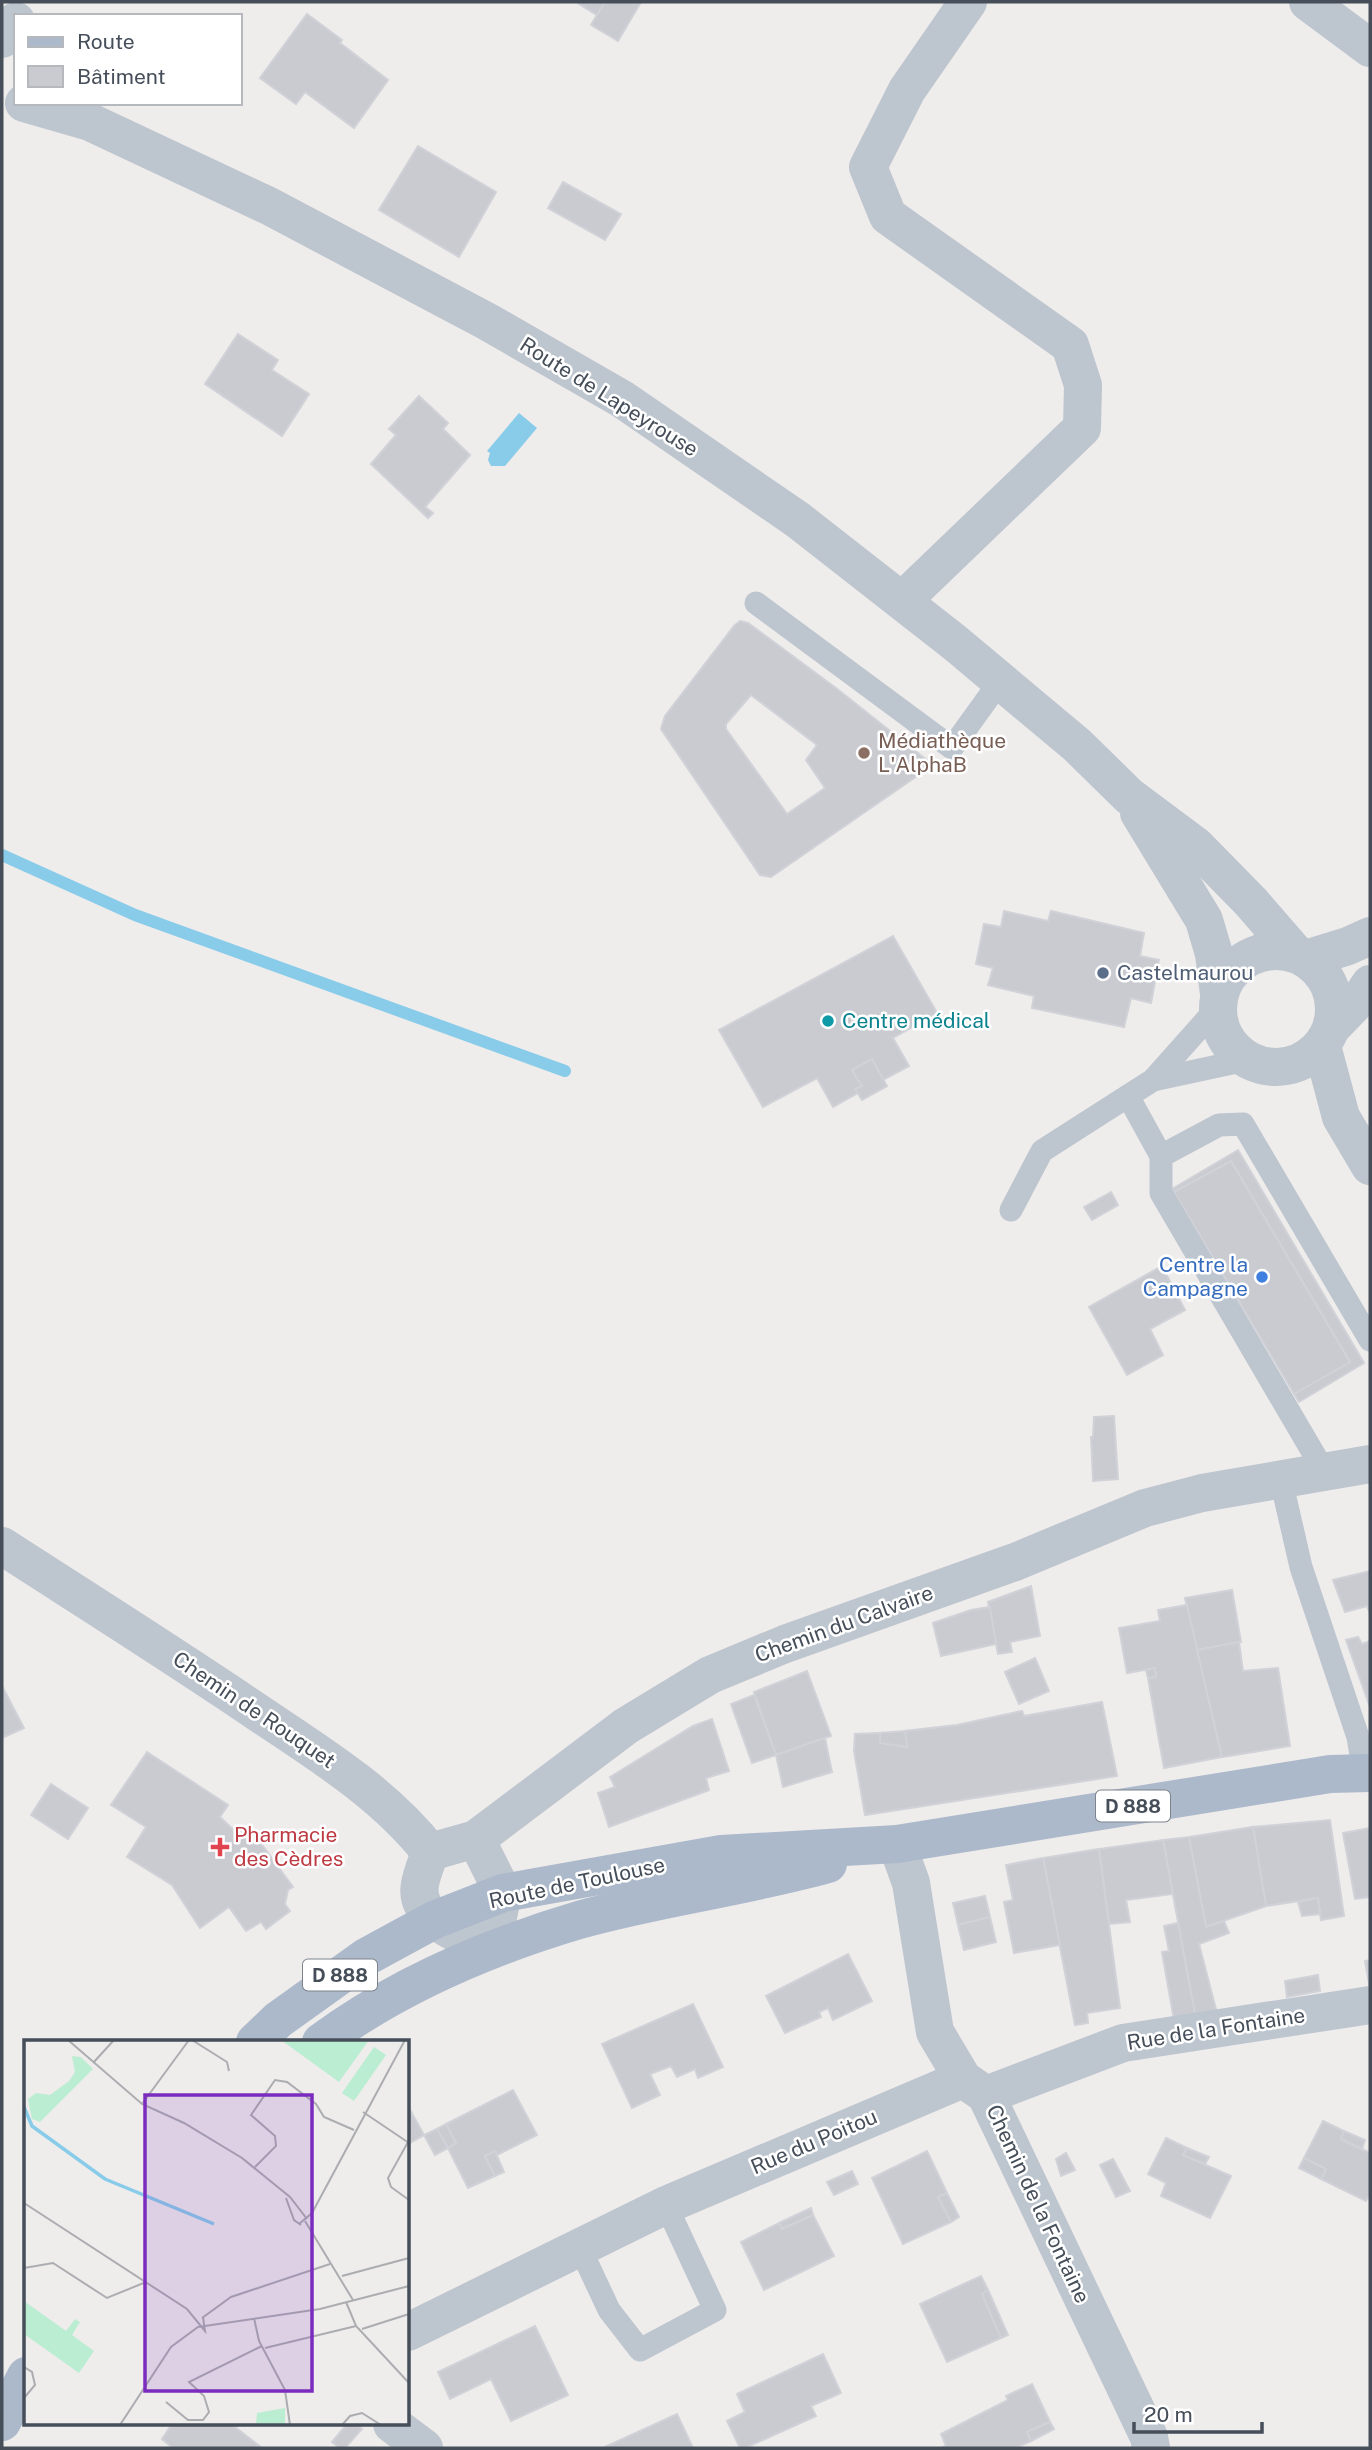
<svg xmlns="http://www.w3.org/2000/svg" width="1372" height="2450" viewBox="0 0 1372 2450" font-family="'Public Sans',sans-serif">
	<rect width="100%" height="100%" fill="#efecec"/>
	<path fill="#88cce9" d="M519,413L537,428L505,466H491L488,460L490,453L487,451Z"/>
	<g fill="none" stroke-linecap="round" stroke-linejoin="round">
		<path stroke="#88cce9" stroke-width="12" d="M2,855L135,915L565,1071"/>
	</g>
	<g fill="#c9cbd1" stroke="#d0d2d8" stroke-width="2" fill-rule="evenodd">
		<path d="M576,2H605L597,15Z"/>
		<path d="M605,2H641L618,41L591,25Z"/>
		<path d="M307,14L342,40L340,43L388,80L354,128L305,92L296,104L260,78Z"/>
		<path d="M418,146L496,192L459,257L379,210Z"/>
		<path d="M563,182L621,214L605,240L548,208Z"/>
		<path d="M238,334L278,360L272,370L309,394L282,436L205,384Z"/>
		<path d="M419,396L448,423L443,429L470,455L425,507L433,513L428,518L371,464L396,435L389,429Z"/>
		<path d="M740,621L748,623L836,688L933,765L771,877L760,875L661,729L665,716L734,626ZM751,695L817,745L806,760L825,788L787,814L726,729V724Z"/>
		<path d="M1004,911L1048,921L1051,911L1144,933L1140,956L1159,960L1151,1003L1131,998L1124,1027L1032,1008L1034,996L988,985L993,968L976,964L984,924L1001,927Z"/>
		<path d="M893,936L937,1013L893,1038L909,1066L883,1080L872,1059L852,1070L862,1086L855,1089L858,1093L833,1107L817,1078L763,1107L719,1030Z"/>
		<path d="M872,1059L887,1086L862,1100L855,1089L862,1086L852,1070Z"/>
		<path d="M1238,1150L1364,1363L1299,1402L1294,1394L1350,1362L1231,1161L1174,1192L1172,1189Z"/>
		<path d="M1231,1161L1350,1362L1294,1394L1174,1192Z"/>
		<path d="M1111,1192L1118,1205L1092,1220L1084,1207Z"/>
		<path d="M1162,1266L1185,1310L1150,1329L1163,1355L1127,1375L1089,1307Z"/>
		<path d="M1114,1416L1118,1479L1093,1481L1091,1437H1093L1094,1417Z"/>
		<path d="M1370,1571V1614L1367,1606L1345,1612L1333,1580Z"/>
		<path d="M1031,1586L1040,1636L1010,1642L1012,1652L998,1654L988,1602Z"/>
		<path d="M1232,1590L1241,1642L1197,1650L1185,1598Z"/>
		<path d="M1187,1605L1222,1757L1164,1768L1148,1678L1156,1677L1155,1668L1127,1673L1119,1628L1160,1621L1158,1610Z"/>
		<path d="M990,1607L996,1644L941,1656L933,1623L971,1610Z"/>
		<path d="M1358,1637L1362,1644L1370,1641V1707L1346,1640Z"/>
		<path d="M1239,1642L1243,1671L1278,1668L1290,1746L1222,1757L1197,1650Z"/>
		<path d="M1035,1658L1049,1691L1019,1704L1005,1672Z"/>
		<path d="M1155,1668L1156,1677L1148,1678L1146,1670Z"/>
		<path d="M807,1671L831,1736L776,1755L754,1692Z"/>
		<path d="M2,1686L24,1728L2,1738Z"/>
		<path d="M754,1695L776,1755L752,1763L731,1704Z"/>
		<path d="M1102,1702L1117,1776L865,1815L854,1751L855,1734L880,1733V1743L907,1747L905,1731L957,1725L1022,1711L1024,1716Z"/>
		<path d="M712,1719L729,1771L706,1778L709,1790L609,1827L598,1793L615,1787L610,1777L693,1726Z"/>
		<path d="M905,1731L907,1747L880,1743V1733Z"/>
		<path d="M825,1738L832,1772L783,1787L776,1755Z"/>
		<path d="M147,1752L228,1805L220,1817L238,1834L249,1827L293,1887L288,1890L285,1904L290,1911L266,1929L261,1922L246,1931L229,1907L200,1928L172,1885L127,1857L146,1827L111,1805Z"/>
		<path d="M51,1784L88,1808L68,1839L31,1815Z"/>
		<path d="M1330,1820L1344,1916L1321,1920L1318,1898L1266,1906L1253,1827Z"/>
		<path d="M1253,1827L1266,1906L1206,1927L1189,1837Z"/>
		<path d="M1370,1828V1897L1355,1899L1343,1833Z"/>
		<path d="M1189,1837L1206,1927L1224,1921L1229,1933L1199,1944L1217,2013L1196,2020L1163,1840Z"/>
		<path d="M1163,1840L1173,1894L1126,1900L1130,1922L1109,1924L1099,1849Z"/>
		<path d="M1099,1849L1120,2008L1087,2013L1088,2023L1075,2025L1043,1858Z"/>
		<path d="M1043,1858L1060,1945L1014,1953L1004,1902L1013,1900L1006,1865Z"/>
		<path d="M985,1896L990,1917L958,1925L953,1903Z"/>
		<path d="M1318,1898L1320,1914L1302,1916L1298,1902Z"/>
		<path d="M990,1917L996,1942L964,1950L958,1925Z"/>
		<path d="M1178,1923L1196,2020H1174L1162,1952L1169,1951L1164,1926Z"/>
		<path d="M848,1954L872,2001L833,2020L828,2008L819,2012L821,2017L785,2033L766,1996Z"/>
		<path d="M1370,1960V1989L1365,1961Z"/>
		<path d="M1318,1975L1320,1991L1287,1997L1285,1981Z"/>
		<path d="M693,2004L723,2067L698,2078L695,2069L677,2077L671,2066L650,2074L660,2095L632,2108L602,2044Z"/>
		<path d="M513,2090L537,2135L497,2155L495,2151L485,2156L495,2176L468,2188L448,2148L456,2143L446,2124Z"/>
		<path d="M408,2106L424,2135L408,2144Z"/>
		<path d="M1323,2121L1344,2131L1341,2139L1370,2153V2193L1366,2201L1321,2179L1326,2169L1304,2158Z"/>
		<path d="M446,2124L456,2143L448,2148L437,2129Z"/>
		<path d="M437,2129L448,2148L435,2155L424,2135Z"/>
		<path d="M1344,2131L1365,2140L1362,2149L1341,2139Z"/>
		<path d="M1166,2138L1187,2148L1183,2155L1231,2176L1210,2218L1161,2196L1166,2183L1148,2174Z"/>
		<path d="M1187,2148L1209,2157L1205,2164L1183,2155Z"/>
		<path d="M495,2151L504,2172L495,2176L485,2156Z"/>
		<path d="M927,2151L947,2193L938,2197L951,2222L903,2244L872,2178Z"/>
		<path d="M1066,2153L1075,2170L1061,2176L1056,2159Z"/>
		<path d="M1304,2158L1326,2169L1321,2179L1299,2168Z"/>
		<path d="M1113,2159L1130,2191L1116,2197L1100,2165Z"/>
		<path d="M852,2171L858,2184L834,2195L827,2182Z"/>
		<path d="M947,2193L959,2217L951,2222L938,2197Z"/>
		<path d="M811,2208L813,2215L782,2229L779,2223Z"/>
		<path d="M813,2215L834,2256L764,2290L741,2242L779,2223L782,2229Z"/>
		<path d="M981,2276L988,2290L982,2294L1001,2338L947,2362L920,2304Z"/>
		<path d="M988,2290L1008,2335L1001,2338L982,2294Z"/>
		<path d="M535,2326L568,2395L511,2421L491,2379L450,2399L438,2372Z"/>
		<path d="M823,2354L841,2393L811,2406L816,2416L745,2448H740L727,2421L745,2412L737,2394Z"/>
		<path d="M1032,2384L1050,2422L1027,2432L1031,2441L1015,2448H941L946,2446L941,2434L1008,2400L1006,2396Z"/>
		<path d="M677,2414L693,2448H605V2447Z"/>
		<path d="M1050,2422L1054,2429L1031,2441L1027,2432Z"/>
		<path d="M172,2424H231L262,2448H173L162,2439Z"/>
		<path d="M347,2424H355L362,2429L345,2448H340L332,2442Z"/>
	</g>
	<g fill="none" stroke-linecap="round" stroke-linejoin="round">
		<g stroke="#bdc5ce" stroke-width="23">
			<path d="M756,603L952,748L1001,680"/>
			<path d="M1153,1080L1246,1060"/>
			<path d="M1128,1096L1161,1156V1193L1321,1466"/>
			<path d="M1161,1156L1219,1125L1243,1124L1370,1340"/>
			<path d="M1011,1210L1042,1151L1153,1080L1217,1008"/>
			<path d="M1281,1480L1301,1567L1358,1737L1364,1773"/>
			<path d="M580,2248L609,2310L640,2350L715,2310L666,2205"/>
		</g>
		<g stroke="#bdc5ce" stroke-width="38">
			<path d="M1308,2L1370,48"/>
			<path d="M2,39L16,21"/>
			<path d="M902,601L1082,428L1083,385L1070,345L888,216L868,167L907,90L968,2"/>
			<path d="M1306,959L1348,946L1370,936"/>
			<path d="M1333,1026L1362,996L1370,984"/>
			<path d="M2,1546C87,1601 173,1655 257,1712C318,1753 384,1793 430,1852"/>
			<path d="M897,1844L911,1883L935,2032L963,2079L986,2095L1149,2437L1151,2448"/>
			<path d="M430,1852L476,1839L626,1726L710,1675L785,1644L1015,1562L1145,1508L1202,1493L1370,1464"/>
			<path d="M430,1852C427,1862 422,1873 420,1884C413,1921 466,1937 491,1950L503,1893L476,1839"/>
			<path d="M986,2095L1123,2043L1370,2005"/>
			<path d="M408,2332L666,2205L963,2079"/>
			<path d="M392,2424L424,2448"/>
		</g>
		<g stroke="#bdc5ce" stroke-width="38">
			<path d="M24,103L90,122L269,206L488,322L622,399L798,520L954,642L1077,745L1129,796L1196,846L1251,902L1296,954"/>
			<path d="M1139,813L1204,920L1214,954L1219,994"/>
			<circle cx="1276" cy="1009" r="58"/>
			<path d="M1322,1046L1341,1117L1370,1166"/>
		</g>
		<g stroke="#acb9cb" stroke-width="38">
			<path d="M255,2042L278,2020L366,1957L434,1920L503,1893L721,1854L897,1844L1330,1774L1370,1773"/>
			<path d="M321,2042C398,1985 488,1947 579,1920C661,1897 746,1887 828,1864"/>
			<path d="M2,2422L26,2376"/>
		</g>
	</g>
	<circle fill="#8d6e63" stroke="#fff" stroke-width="2.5" cx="864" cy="753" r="7"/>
	<circle fill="#5c6f8a" stroke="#fff" stroke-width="2.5" cx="1103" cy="973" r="7"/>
	<circle fill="#0f9aa8" stroke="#fff" stroke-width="2.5" cx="828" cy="1021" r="7"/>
	<circle fill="#3f7fe0" stroke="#fff" stroke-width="2.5" cx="1262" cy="1277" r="7"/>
	<path fill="#e0444e" stroke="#fff" stroke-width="2.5" d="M216.5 1836.5h7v7h7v7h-7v7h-7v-7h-7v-7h7z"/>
	<g text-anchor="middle" stroke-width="5" stroke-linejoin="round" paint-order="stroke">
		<g fill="#fff" stroke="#7d838b" stroke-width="2">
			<rect x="1096" y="1790.5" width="74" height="31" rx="5"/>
			<rect x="303" y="1959.5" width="74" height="31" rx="5"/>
		</g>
		<g font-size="19" font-weight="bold" fill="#454e59">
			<text x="1133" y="1813">D 888</text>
			<text x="340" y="1982">D 888</text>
		</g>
		<g font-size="21" fill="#454e59" stroke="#fff">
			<text transform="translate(609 397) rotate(32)" y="7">Route de Lapeyrouse</text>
			<text transform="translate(844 1624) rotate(-20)" y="7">Chemin du Calvaire</text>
			<text transform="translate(254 1710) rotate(34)" y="7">Chemin de Rouquet</text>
			<text transform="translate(577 1883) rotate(-12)" y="7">Route de Toulouse</text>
			<text transform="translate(1216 2029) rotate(-9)" y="7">Rue de la Fontaine</text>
			<text transform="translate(814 2142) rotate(-23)" y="7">Rue du Poitou</text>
			<text transform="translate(1038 2204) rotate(65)" y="7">Chemin de la Fontaine</text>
		</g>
		<g font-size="21" fill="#785e54" stroke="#fff" text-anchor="start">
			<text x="878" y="748">Médiathèque<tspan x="878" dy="24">L'AlphaB</tspan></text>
		</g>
		<g font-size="21" fill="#4e5e75" stroke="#fff" text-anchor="start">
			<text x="1117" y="980">Castelmaurou</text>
		</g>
		<g font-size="21" fill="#0d838f" stroke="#fff" text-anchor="start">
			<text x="842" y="1028">Centre médical</text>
		</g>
		<g font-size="21" fill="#366cbe" stroke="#fff" text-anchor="end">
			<text x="1248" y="1272">Centre la<tspan x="1248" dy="24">Campagne</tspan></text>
		</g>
		<g font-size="21" fill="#be3a42" stroke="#fff" text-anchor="start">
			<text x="234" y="1842">Pharmacie<tspan x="234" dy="24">des Cèdres</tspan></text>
		</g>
	</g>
	<g transform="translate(24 2040)">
		<rect width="385" height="385" fill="#efecec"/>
		<path d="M257,0H345L315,42ZM350,7L362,15L330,61L318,53ZM48,16L57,17L69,29L16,82L8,79L4,59L12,53L26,55L45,41L51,32ZM0,261L42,291L51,279L56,282L48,295L70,311L55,333L0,294ZM261,368V385H232L233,373Z" fill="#baedd2"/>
		<path fill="none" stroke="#88cce9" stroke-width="3.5" d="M0,67L8,86L81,139L190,184"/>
		<path fill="none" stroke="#abadb1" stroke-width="2" d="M44,0L118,64L160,83L218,118L266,157L283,179M168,0L203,22L205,31M69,23L90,0M118,64L165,0M339,72L385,103M384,102L364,138L367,147L385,160M231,127L252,106L251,96L227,75L251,40L263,42L292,64L300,77L330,90M262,158L270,180L277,185M0,163L163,269L181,291L179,277M281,181L329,260M275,184L288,173L381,0M0,228L29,223L83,258L122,242M318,236L385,218M322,262L332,286L385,343M178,278L207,257L306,224M230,278L235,301L261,350L266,385M338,289L385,274M241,308L332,286M0,327L8,332L11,345L0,358M142,362L164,380H179L185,372L180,356L165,342L238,306M96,385L147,307L174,287L296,269L385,246M318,385L326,376L338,373L357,385"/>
		<path fill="#7b2cbf" fill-opacity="0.15" stroke="#7b2cbf" stroke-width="3.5" d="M121,55H288V351H121Z"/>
		<rect width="385" height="385" fill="none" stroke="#454e59" stroke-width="3.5"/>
	</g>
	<rect width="1372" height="2450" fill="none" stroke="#454e59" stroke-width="7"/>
	<rect x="14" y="14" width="228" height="91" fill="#ffffff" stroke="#b5b8bd" stroke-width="2"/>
	<rect x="28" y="37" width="35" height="10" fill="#acb9cb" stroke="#b5b8bd" stroke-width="2"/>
	<text x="77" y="49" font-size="21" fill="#454e59">Route</text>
	<rect x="28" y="66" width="35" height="21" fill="#c9cbd1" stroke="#b5b8bd" stroke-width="2"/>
	<text x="77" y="84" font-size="21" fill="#454e59">Bâtiment</text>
	<path d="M1134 2422v10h128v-10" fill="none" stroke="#454e59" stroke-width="3.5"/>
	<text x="1144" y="2422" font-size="21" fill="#454e59" stroke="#ffffff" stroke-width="5" paint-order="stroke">20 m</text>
</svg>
